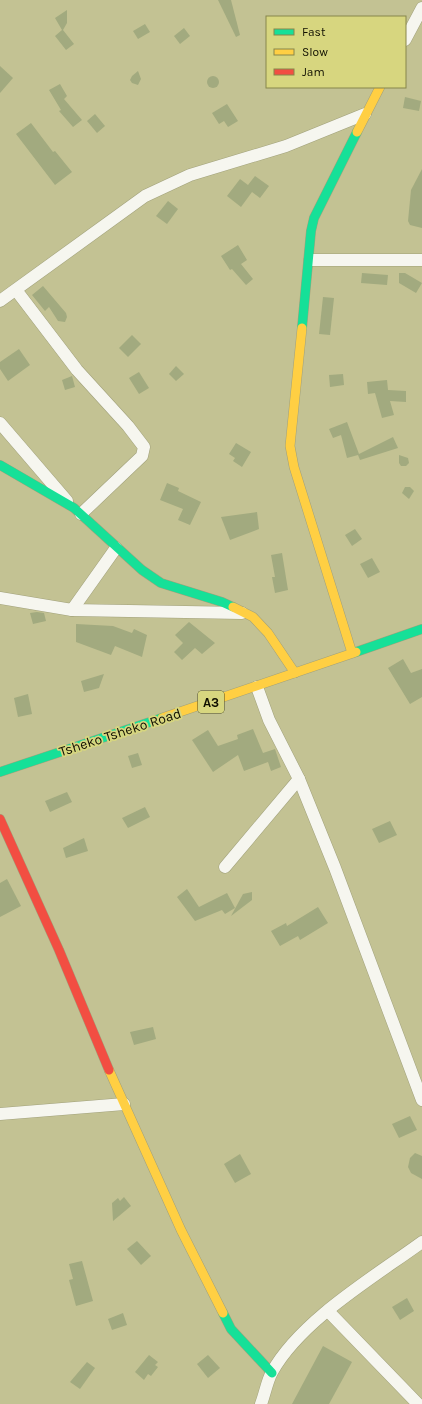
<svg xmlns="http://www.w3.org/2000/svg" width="422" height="1404" viewBox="0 0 422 1404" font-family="Karla,sans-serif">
	<rect width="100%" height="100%" fill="#c3c293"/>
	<g fill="#a2aa7f">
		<path d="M218,0H231L240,35L236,37Z"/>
		<path d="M67,10V23L63,30L74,44L66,50L55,36L62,30L55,18Z"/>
		<path d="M145,24L150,32L138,39L133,31Z"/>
		<path d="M184,28L190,36L180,44L174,36Z"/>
		<path d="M0,66L13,78L0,93Z"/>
		<path d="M138,71L141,79L138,85L132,83L130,80L132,76Z"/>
		<circle cx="213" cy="82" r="6"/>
		<path d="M60,84L67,96L64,99L82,120L73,127L59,111L61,110L49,90Z"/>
		<path d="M405,97L421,101L419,111L403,108Z"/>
		<path d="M227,104L238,121L228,127L224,121L219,124L212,113Z"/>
		<path d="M95,114L105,126L97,133L87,121Z"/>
		<path d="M31,123L53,152L55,151L72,172L55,185L16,134Z"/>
		<path d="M422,169V228L410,225L408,221L411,190Z"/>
		<path d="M255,176L269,186L260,198L252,192L241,207L227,196L240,179L248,185Z"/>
		<path d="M168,201L178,209L167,224L156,216Z"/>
		<path d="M238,245L247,260L241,264L253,279L246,285L232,269L230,270L221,256Z"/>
		<path d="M362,273L388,275L387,285L361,283Z"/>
		<path d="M399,273H405L422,283L416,293L399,283Z"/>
		<path d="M43,286L66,313L67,317L65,322L58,321L49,307L45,311L32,295Z"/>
		<path d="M323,297L334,298L330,335L319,334Z"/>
		<path d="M132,335L141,344L128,357L119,348Z"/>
		<path d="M19,349L30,365L8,381L0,369V362Z"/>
		<path d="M176,366L184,374L176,381L169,374Z"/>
		<path d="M139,372L149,388L139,394L129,378Z"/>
		<path d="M343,374L344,385L330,387L329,375Z"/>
		<path d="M72,376L75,387L65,390L62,380Z"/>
		<path d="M387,380L388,390L406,391V402L390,401L394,415L382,418L375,393L368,394L367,382Z"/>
		<path d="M347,422L359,454L393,437L398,448L360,460L358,455L347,458L341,435L333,438L329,429Z"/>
		<path d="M236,443L251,452L242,467L233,461L235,458L229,454Z"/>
		<path d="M399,455L408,458L409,463L406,466H401L399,463Z"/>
		<path d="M167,483L179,488L178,491L201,502L190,525L178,520L183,509L160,500Z"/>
		<path d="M405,487H410L414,491L409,499L402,493Z"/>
		<path d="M257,512L259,529L230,540L221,517Z"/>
		<path d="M355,529L362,539L352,546L345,535Z"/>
		<path d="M282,553L288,590L275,593L272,577H275L271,555Z"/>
		<path d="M372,558L380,572L368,578L360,564Z"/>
		<path d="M37,612L44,613L46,621L33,624L30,613Z"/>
		<path d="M189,622L215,643L202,654L195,648L182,660L174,652L183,643L175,635Z"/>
		<path d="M76,624L113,626L132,633L134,629L147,635L142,657L115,646L111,655L76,642Z"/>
		<path d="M403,659L411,673L422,669V697L410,704L388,668Z"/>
		<path d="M104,674L99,688L84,692L81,681Z"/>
		<path d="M28,694L32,714L18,717L14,698Z"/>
		<path d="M253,729L263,753L275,749L281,767L271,771L268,762L244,771L238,755L213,772L192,740L208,730L218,746L238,739L237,735Z"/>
		<path d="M138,753L142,765L132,768L128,756Z"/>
		<path d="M67,792L72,802L50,812L45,801Z"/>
		<path d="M145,807L150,817L128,828L122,818Z"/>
		<path d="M390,821L397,835L379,843L372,829Z"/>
		<path d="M84,838L88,851L66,858L63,848Z"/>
		<path d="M7,879L21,906L0,917V883Z"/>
		<path d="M187,889L199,907L227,893L235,908L225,914L222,910L195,921L177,897Z"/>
		<path d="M252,892V900L231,916L243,894Z"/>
		<path d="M318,907L328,923L300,940L298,936L280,946L271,931L286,923L287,926Z"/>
		<path d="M153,1027L156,1039L134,1045L130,1032Z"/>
		<path d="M410,1116L417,1130L399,1138L392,1124Z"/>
		<path d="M415,1153L422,1156V1179L411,1173L408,1167L410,1158Z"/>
		<path d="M240,1154L251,1174L235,1183L224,1164Z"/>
		<path d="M124,1197L131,1206L113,1221L112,1203L118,1198L120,1201Z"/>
		<path d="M137,1241L151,1256L141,1265L127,1249Z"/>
		<path d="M82,1261L93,1301L76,1306L69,1280L73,1279L69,1264Z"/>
		<path d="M407,1298L414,1311L400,1320L392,1307Z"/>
		<path d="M123,1313L127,1325L112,1330L108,1319Z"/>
		<path d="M323,1346L352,1362L329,1404H292Z"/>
		<path d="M149,1355L158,1362L155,1365L158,1367L151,1376L148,1374L144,1380L135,1372Z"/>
		<path d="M208,1355L220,1368L208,1378L197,1364Z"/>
		<path d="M87,1362L95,1368L80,1389L70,1382Z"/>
	</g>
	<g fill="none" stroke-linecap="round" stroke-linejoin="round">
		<g stroke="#a1a17b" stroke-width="13">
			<g id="street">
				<path d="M405,40L422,8"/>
				<path d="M310,260H422"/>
				<path d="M16,290L77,370L128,426L144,447L142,456L81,514"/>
				<path d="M0,301L145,196L190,175L286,146L365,114"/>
				<path d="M0,423L67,501"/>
				<path d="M0,598L72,610L242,613"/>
				<path d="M72,610L116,548"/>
				<path d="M257,687L269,720L299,779L335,868L422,1100"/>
				<path d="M225,867L299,779"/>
				<path d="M0,1114L124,1104"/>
				<path d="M328,1311L418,1404"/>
				<path d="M261,1404C265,1394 267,1381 272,1372C301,1320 374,1277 422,1242"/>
			</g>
		</g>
		<g stroke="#a1a17b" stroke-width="10">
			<g id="fast">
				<path d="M302,328L311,231L314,218L357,132"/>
				<path d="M0,465L74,508L142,570L161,583L222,602L233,607"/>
				<path d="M356,652L422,629"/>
				<path d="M0,772L162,718"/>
				<path d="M223,1313L231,1329L272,1373"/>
			</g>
		</g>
		<g stroke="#a1a17b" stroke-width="10">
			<g id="slow">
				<path d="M357,132L380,87"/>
				<path d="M302,328L290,446L294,467L352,653"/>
				<path d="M233,607L253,617L268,633L295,673"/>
				<path d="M162,718L356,652"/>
				<path d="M109,1070L181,1230L223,1313"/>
			</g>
		</g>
		<g stroke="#a1a17b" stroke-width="10">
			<path id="jam" d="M0,819L59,950L109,1070"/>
		</g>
		<use href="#street" stroke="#f6f6ef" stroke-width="12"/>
		<use href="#fast" stroke="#16e098" stroke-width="9"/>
		<use href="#slow" stroke="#ffcf43" stroke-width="9"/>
		<use href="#jam" stroke="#f24e42" stroke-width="9"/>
	</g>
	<g text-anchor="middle" stroke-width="3.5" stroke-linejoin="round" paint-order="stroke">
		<rect fill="#d7d67f" stroke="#4c4b26" stroke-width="1" x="198" y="691" width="26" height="22" rx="3"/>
		<g font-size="13" font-weight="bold" fill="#100f00">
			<text x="211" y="707">A3</text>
		</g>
		<g font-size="14" fill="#100f00" stroke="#d7d67f">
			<text transform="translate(120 732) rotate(-18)" y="5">Tsheko Tsheko Road</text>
		</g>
	</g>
	<rect x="266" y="16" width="140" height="72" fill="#d7d67f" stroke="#87864c"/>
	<rect x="274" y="29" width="20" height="6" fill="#16e098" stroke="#87864c"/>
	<text x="302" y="36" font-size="12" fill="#100f00">Fast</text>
	<rect x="274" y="49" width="20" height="6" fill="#ffcf43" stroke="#87864c"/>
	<text x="302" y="56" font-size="12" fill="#100f00">Slow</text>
	<rect x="274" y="69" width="20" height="6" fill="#f24e42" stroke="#87864c"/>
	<text x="302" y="76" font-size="12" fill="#100f00">Jam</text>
</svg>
